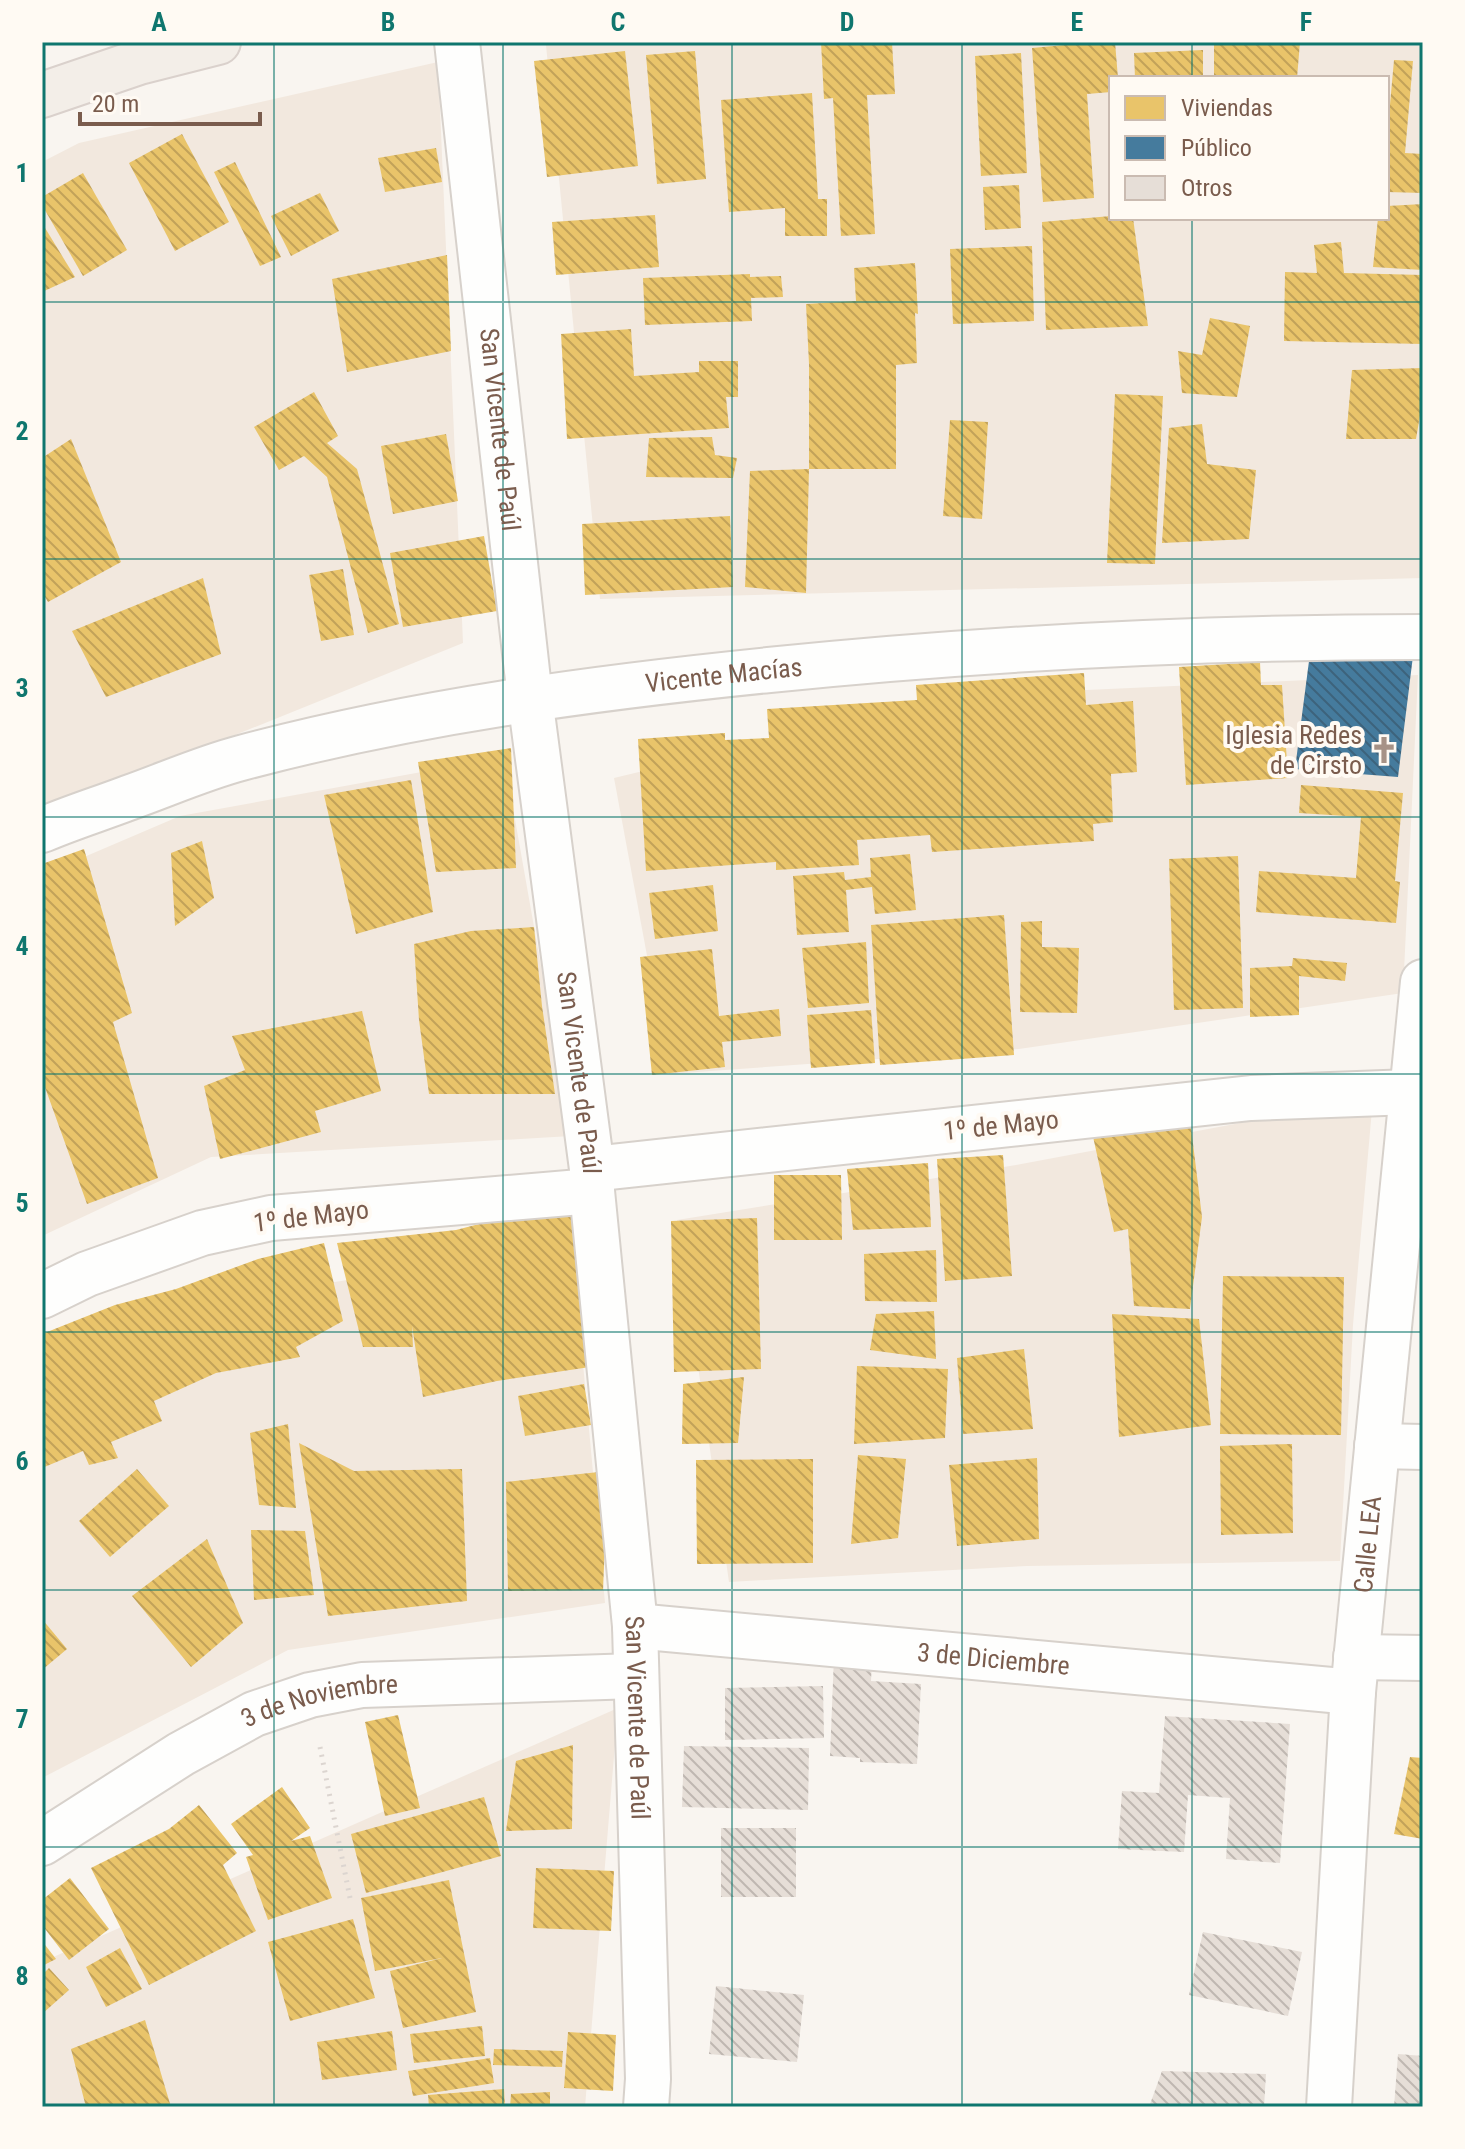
<svg xmlns="http://www.w3.org/2000/svg" width="1465" height="2149" viewBox="0 0 1465 2149" font-family="'Roboto Condensed',sans-serif">
	<defs>
		<pattern id="homes-back-hatch" width="6" height="6" patternUnits="userSpaceOnUse" patternTransform="scale(2)"><rect width="6" height="6" fill="#e9c46a"/><path d="M-1 5l2 2M0 0l6 6M5-1l2 2" fill="none" stroke="#c2a259"/></pattern>
		<pattern id="public-back-hatch" width="6" height="6" patternUnits="userSpaceOnUse" patternTransform="scale(2)"><rect width="6" height="6" fill="#457b9d"/><path d="M-1 5l2 2M0 0l6 6M5-1l2 2" fill="none" stroke="#3d637c"/></pattern>
		<pattern id="building-back-hatch" width="6" height="6" patternUnits="userSpaceOnUse" patternTransform="scale(2)"><rect width="6" height="6" fill="#e6ded7"/><path d="M-1 5l2 2M0 0l6 6M5-1l2 2" fill="none" stroke="#bfb7b1"/></pattern>
	</defs>
	<rect width="100%" height="100%" fill="#f9f5f0"/>
	<g fill="#f2e8de" fill-rule="evenodd">
		<path d="M546,45L1423,46V578L600,599ZM1111,78H1387V218H1111Z"/>
		<path d="M438,62L463,643L42,813V162L79,143Z"/>
		<path d="M1418,675L1403,993L1019,1049L669,1074L614,778L955,696Z"/>
		<path d="M504,757L571,1136L211,1157L42,1236V875L180,816Z"/>
		<path d="M1373,1098L1353,1325L1340,1561L1027,1566L729,1582L677,1220L1016,1165Z"/>
		<path d="M572,1244L605,1603L288,1650L42,1778V1353L122,1316Z"/>
		<path d="M618,1708L585,2107H42V1962Z"/>
	</g>
	<g fill="url(#homes-back-hatch)">
		<path d="M821,42H892L895,94L867,95L875,234L841,236L833,98L824,99Z"/>
		<path d="M1097,42H1115L1118,78H1111V92L1087,94L1094,198L1043,202L1032,48Z"/>
		<path d="M1214,42H1300L1297,78H1214Z"/>
		<path d="M1203,50V78H1135L1134,53Z"/>
		<path d="M625,51L638,166L547,177L534,61Z"/>
		<path d="M695,51L706,179L657,184L646,55Z"/>
		<path d="M1021,53L1027,173L981,176L975,56Z"/>
		<path d="M1394,60L1413,61L1405,153L1423,154V193L1387,192V138Z"/>
		<path d="M812,93L818,199H827V236H785V208L729,212L721,100Z"/>
		<path d="M182,134L229,222L175,251L129,163Z"/>
		<path d="M436,148L442,182L385,192L378,158Z"/>
		<path d="M235,162L281,257L260,266L214,172Z"/>
		<path d="M83,173L127,250L83,276L42,205V197Z"/>
		<path d="M1019,185L1021,228L985,230L983,187Z"/>
		<path d="M320,193L339,231L291,256L271,216Z"/>
		<path d="M1423,204V270L1373,267L1378,218H1387V206Z"/>
		<path d="M655,215L659,267L556,275L552,222Z"/>
		<path d="M1111,216L1133,218L1148,326L1046,330L1042,222Z"/>
		<path d="M42,223L75,277L42,292Z"/>
		<path d="M1341,242L1344,273L1423,275V344L1284,341L1285,272L1317,273L1314,245Z"/>
		<path d="M1032,246L1034,321L953,324L950,249Z"/>
		<path d="M447,255L451,351L347,372L332,279Z"/>
		<path d="M915,263L918,314L915,313L917,363L896,365V469H809V364L806,304L856,301L854,268Z"/>
		<path d="M750,274V277L781,276L783,297L751,298L752,321L645,325L643,278Z"/>
		<path d="M1210,318L1250,326L1237,397L1182,393L1178,351L1202,355Z"/>
		<path d="M631,329L634,376L699,372V361H738V397H726L729,428L567,439L561,334Z"/>
		<path d="M1423,368V398L1416,439H1346L1352,370Z"/>
		<path d="M314,392L338,436L327,443L357,469L399,624L368,633L327,477L304,456L279,470L254,427Z"/>
		<path d="M1115,394L1163,396L1155,564L1107,563Z"/>
		<path d="M950,420L988,422L982,519L943,516Z"/>
		<path d="M1202,424L1207,464L1256,470L1249,539L1162,543L1169,428Z"/>
		<path d="M446,434L458,501L393,514L381,446Z"/>
		<path d="M712,437L715,455L737,458L733,478L646,477L649,438Z"/>
		<path d="M71,439L121,562L48,602L42,592V458Z"/>
		<path d="M809,469L806,593L745,587L750,471Z"/>
		<path d="M730,516L733,587L585,595L582,524Z"/>
		<path d="M484,536L497,611L403,627L390,553Z"/>
		<path d="M343,569L354,635L321,641L309,575Z"/>
		<path d="M203,578L221,654L106,697L72,631Z"/>
		<path d="M1260,662L1261,685H1282L1288,778L1186,785L1179,667Z"/>
		<path d="M1084,673L1086,705L1133,701L1137,772L1111,774L1113,822L1093,824L1094,841L932,852L930,835L857,840L859,865L776,870V862L646,871L638,739L725,733V740L769,738L767,709L917,700L916,685Z"/>
		<path d="M511,748L516,868L436,872L418,762Z"/>
		<path d="M411,780L433,912L356,934L324,795Z"/>
		<path d="M1301,785L1403,793L1395,881L1400,882L1396,923L1256,912L1259,871L1356,878L1361,817L1299,813Z"/>
		<path d="M202,841L214,898L175,926L171,853Z"/>
		<path d="M84,849L132,1013L113,1022L158,1178L87,1204L42,1079V864Z"/>
		<path d="M910,854L916,910L875,914L872,887L846,890L849,932L797,935L793,876L844,872L845,880L871,877L870,858Z"/>
		<path d="M1238,856L1243,1008L1174,1010L1169,859Z"/>
		<path d="M713,885L718,931L655,939L649,893Z"/>
		<path d="M1004,915L1014,1055L880,1065L871,925Z"/>
		<path d="M1042,921V947L1079,948L1077,1013L1020,1012L1021,922Z"/>
		<path d="M534,927L542,1006L555,1094H429L419,1020L414,944L471,931Z"/>
		<path d="M866,942L869,1003L808,1008L802,948Z"/>
		<path d="M712,949L719,1016L779,1009L781,1036L722,1042L725,1067L652,1075L640,957Z"/>
		<path d="M1293,958L1347,963L1345,981L1299,976V1015L1250,1017V968L1292,966Z"/>
		<path d="M871,1010L875,1063L811,1068L807,1015Z"/>
		<path d="M362,1011L381,1091L315,1111L321,1132L220,1159L204,1086L245,1070L232,1036Z"/>
		<path d="M1190,1119L1202,1217L1190,1309L1134,1306L1128,1229L1114,1232L1092,1132Z"/>
		<path d="M1003,1155L1012,1276L945,1281L937,1159Z"/>
		<path d="M928,1163L931,1227L853,1230L847,1169Z"/>
		<path d="M774,1175H841L842,1240H774Z"/>
		<path d="M575,1199L590,1367L497,1381L423,1397L412,1326L413,1347H363L337,1243L456,1230Z"/>
		<path d="M757,1218L761,1369L674,1372L671,1221Z"/>
		<path d="M324,1243L343,1321L296,1347L300,1357L216,1373L154,1401L162,1421L111,1442L118,1458L89,1465L83,1451L42,1468V1334L115,1305L176,1289L258,1259Z"/>
		<path d="M936,1250L937,1302L865,1301L864,1254Z"/>
		<path d="M1223,1276L1344,1277L1341,1435L1220,1434Z"/>
		<path d="M934,1311L936,1359L870,1350L876,1314Z"/>
		<path d="M1112,1314L1199,1319L1211,1425L1119,1437Z"/>
		<path d="M1024,1349L1033,1429L963,1434L957,1358Z"/>
		<path d="M857,1366L948,1369L945,1438L854,1444Z"/>
		<path d="M744,1377L738,1443L682,1444L683,1384Z"/>
		<path d="M584,1384L591,1425L525,1436L518,1396Z"/>
		<path d="M288,1424L296,1508L259,1505L250,1433Z"/>
		<path d="M299,1443L354,1471L462,1469L467,1601L328,1616Z"/>
		<path d="M1292,1444L1293,1533L1221,1535L1220,1446Z"/>
		<path d="M858,1455L906,1459L898,1538L851,1544Z"/>
		<path d="M1037,1458L1039,1539L957,1546L949,1465Z"/>
		<path d="M813,1459V1563L697,1564L696,1460Z"/>
		<path d="M137,1469L169,1506L110,1557L79,1521Z"/>
		<path d="M608,1471L603,1590L508,1591L506,1482Z"/>
		<path d="M251,1530L305,1531L314,1595L254,1600Z"/>
		<path d="M207,1539L243,1623L191,1667L132,1596Z"/>
		<path d="M42,1619L67,1649L42,1670Z"/>
		<path d="M398,1715L420,1808L385,1816L365,1722Z"/>
		<path d="M573,1745L572,1829L506,1831L516,1761Z"/>
		<path d="M1410,1757L1423,1758V1839L1394,1834Z"/>
		<path d="M282,1787L310,1828L291,1841L310,1836L332,1898L268,1920L246,1857L253,1855L231,1824Z"/>
		<path d="M484,1797L501,1856L366,1893L351,1834Z"/>
		<path d="M199,1805L237,1853L223,1865L256,1931L149,1985L91,1868L169,1829Z"/>
		<path d="M536,1868L614,1871L611,1931L533,1928Z"/>
		<path d="M70,1878L109,1929L69,1960L42,1925V1900Z"/>
		<path d="M449,1880L476,2012L403,2028L390,1971L442,1958L375,1971L361,1898Z"/>
		<path d="M353,1919L375,1998L290,2021L268,1942Z"/>
		<path d="M42,1941L56,1959L42,1966Z"/>
		<path d="M120,1948L142,1989L106,2007L86,1967Z"/>
		<path d="M49,1968L69,1990L42,2014V1975Z"/>
		<path d="M145,2020L171,2107H86L71,2049Z"/>
		<path d="M482,2026L485,2056L414,2063L410,2034Z"/>
		<path d="M392,2031L397,2070L322,2080L317,2042Z"/>
		<path d="M568,2032L616,2035L613,2091L564,2088Z"/>
		<path d="M494,2049L563,2051L562,2067L493,2065Z"/>
		<path d="M490,2058L494,2083L413,2096L408,2071Z"/>
		<path d="M504,2089L505,2107H429L428,2095Z"/>
		<path d="M550,2092V2107H510L511,2094Z"/>
	</g>
	<path fill="url(#public-back-hatch)" d="M1413,656L1398,777L1295,769L1309,661Z"/>
	<g fill="url(#building-back-hatch)">
		<path d="M834,1657L872,1660L871,1681L921,1684L917,1764L860,1762V1758L830,1756Z"/>
		<path d="M823,1686L824,1738L725,1740V1688Z"/>
		<path d="M1165,1716L1290,1724L1280,1863L1226,1859L1230,1798L1188,1795L1184,1852L1118,1849L1122,1791L1159,1793Z"/>
		<path d="M684,1746L809,1748L808,1810L682,1807Z"/>
		<rect x="721" y="1828" width="75" height="69"/>
		<path d="M1203,1932L1302,1952L1288,2016L1189,1995Z"/>
		<path d="M716,1986L804,1995L797,2062L709,2054Z"/>
		<path d="M1398,2054L1423,2056V2107H1394Z"/>
		<path d="M1162,2071L1266,2074L1264,2107H1149Z"/>
	</g>
	<g fill="none" stroke-linecap="round" stroke-linejoin="round">
		<g stroke="#d7d1cb" stroke-width="48">
			<g id="minor">
				<path id="s1" d="M457,42L530,698L592,1169V1191L635,1626L648,2079L646,2107"/>
				<path id="s2" d="M42,830C70,818 99,809 128,798C165,785 203,768 241,758C413,712 591,688 769,670C986,648 1204,637 1423,637"/>
				<path d="M592,1169L1251,1098L1411,1092"/>
				<path d="M42,1296L87,1274L202,1233L271,1218L592,1191"/>
				<path d="M1377,1446L1423,1447"/>
				<path id="s3" d="M635,1626L1353,1692"/>
				<path d="M1356,1657L1423,1658"/>
				<path id="s4" d="M42,1843L181,1754L254,1714L310,1695L362,1685L635,1676"/>
				<path id="s5" d="M1329,2107L1353,1692L1423,982"/>
			</g>
		</g>
		<g stroke="#dad1cc" stroke-width="48">
			<path id="major" d="M42,95L139,62L218,42"/>
		</g>
		<path stroke="#dcd5d0" stroke-width="5" stroke-dasharray="2 6" stroke-linecap="butt" d="M320,1747L350,1898"/>
		<use href="#minor" stroke="#fefefd" stroke-width="44"/>
		<use href="#major" stroke="#f3eee8" stroke-width="44"/>
	</g>
	<path fill="none" stroke="#0f766e" stroke-width="2" stroke-opacity="0.55" d="M274,42V2107M503,42V2107M732,42V2107M962,42V2107M1192,42V78M1192,218V2107M42,302H1423M42,559H1423M42,817H1423M42,1074H1423M42,1332H1423M42,1590H1423M42,1847H1423"/>
	<defs>
		<g id="church-bare" transform="scale(2.16)"><path d="M-1.2-6h2.4v3.5h3.3v2.4h-3.3V6h-2.4V-.1h-3.3v-2.4h3.3Z" fill="#a69286" stroke="#fffaf3" stroke-width="2.5" paint-order="stroke"/></g>
	</defs>
	<g fill-rule="evenodd">
		<use href="#church-bare" x="1384" y="750"/>
	</g>
	<g text-anchor="middle" stroke-width="8" stroke-linejoin="round" paint-order="stroke">
		<g font-size="26" fill="#7a5c4d" stroke="#fffaf3">
			<text dy="9" stroke="none"><textPath href="#s1" startOffset="390">San Vicente de Paúl</textPath></text>
			<text dy="9" stroke="none"><textPath href="#s2" startOffset="702">Vicente Macías</textPath></text>
			<text dy="9" stroke="none"><textPath href="#s1" startOffset="1038">San Vicente de Paúl</textPath></text>
			<text transform="translate(1001 1125) rotate(-6)" y="9">1º de Mayo</text>
			<text transform="translate(311 1216) rotate(-7)" y="9">1º de Mayo</text>
			<text dy="9" stroke="none"><textPath href="#s5" startOffset="564">Calle LEA</textPath></text>
			<text dy="9" stroke="none"><textPath href="#s3" startOffset="360">3 de Diciembre</textPath></text>
			<text dy="9" stroke="none"><textPath href="#s4" startOffset="316">3 de Noviembre</textPath></text>
			<text dy="9" stroke="none"><textPath href="#s1" startOffset="1686">San Vicente de Paúl</textPath></text>
		</g>
		<g font-size="26" fill="#7a5c4d" stroke="#fffaf3" text-anchor="end">
			<text x="1362" y="744">Iglesia Redes<tspan x="1362" dy="30">de Cirsto</tspan></text>
		</g>
	</g>
	<rect width="1465" height="2149" fill="none" stroke="#fffaf3" stroke-width="88"/>
	<rect x="1109" y="76" width="280" height="144" fill="#fffaf3" stroke="#cabbb1" stroke-width="2"/>
	<rect x="1125" y="96" width="40" height="24" fill="#e9c46a" stroke="#cabbb1" stroke-width="2"/>
	<text x="1181" y="116" font-size="24" fill="#7a5c4d">Viviendas</text>
	<rect x="1125" y="136" width="40" height="24" fill="#457b9d" stroke="#cabbb1" stroke-width="2"/>
	<text x="1181" y="156" font-size="24" fill="#7a5c4d">Público</text>
	<rect x="1125" y="176" width="40" height="24" fill="#e6ded7" stroke="#cabbb1" stroke-width="2"/>
	<text x="1181" y="196" font-size="24" fill="#7a5c4d">Otros</text>
	<path d="M80 112v12h180v-12" fill="none" stroke="#7a5c4d" stroke-width="4"/>
	<text x="92" y="112" font-size="24" fill="#7a5c4d" stroke="#fffaf3" stroke-width="6" paint-order="stroke">20 m</text>
	<rect x="44" y="44" width="1377" height="2061" fill="none" stroke="#0f766e" stroke-width="3"/>
	<g font-size="26" text-anchor="middle" font-weight="bold" fill="#0f766e">
		<text x="159" y="31">A</text>
		<text x="388" y="31">B</text>
		<text x="618" y="31">C</text>
		<text x="847" y="31">D</text>
		<text x="1077" y="31">E</text>
		<text x="1306" y="31">F</text>
		<text x="22" y="182">1</text>
		<text x="22" y="440">2</text>
		<text x="22" y="697">3</text>
		<text x="22" y="955">4</text>
		<text x="22" y="1212">5</text>
		<text x="22" y="1470">6</text>
		<text x="22" y="1728">7</text>
		<text x="22" y="1985">8</text>
	</g>
</svg>
